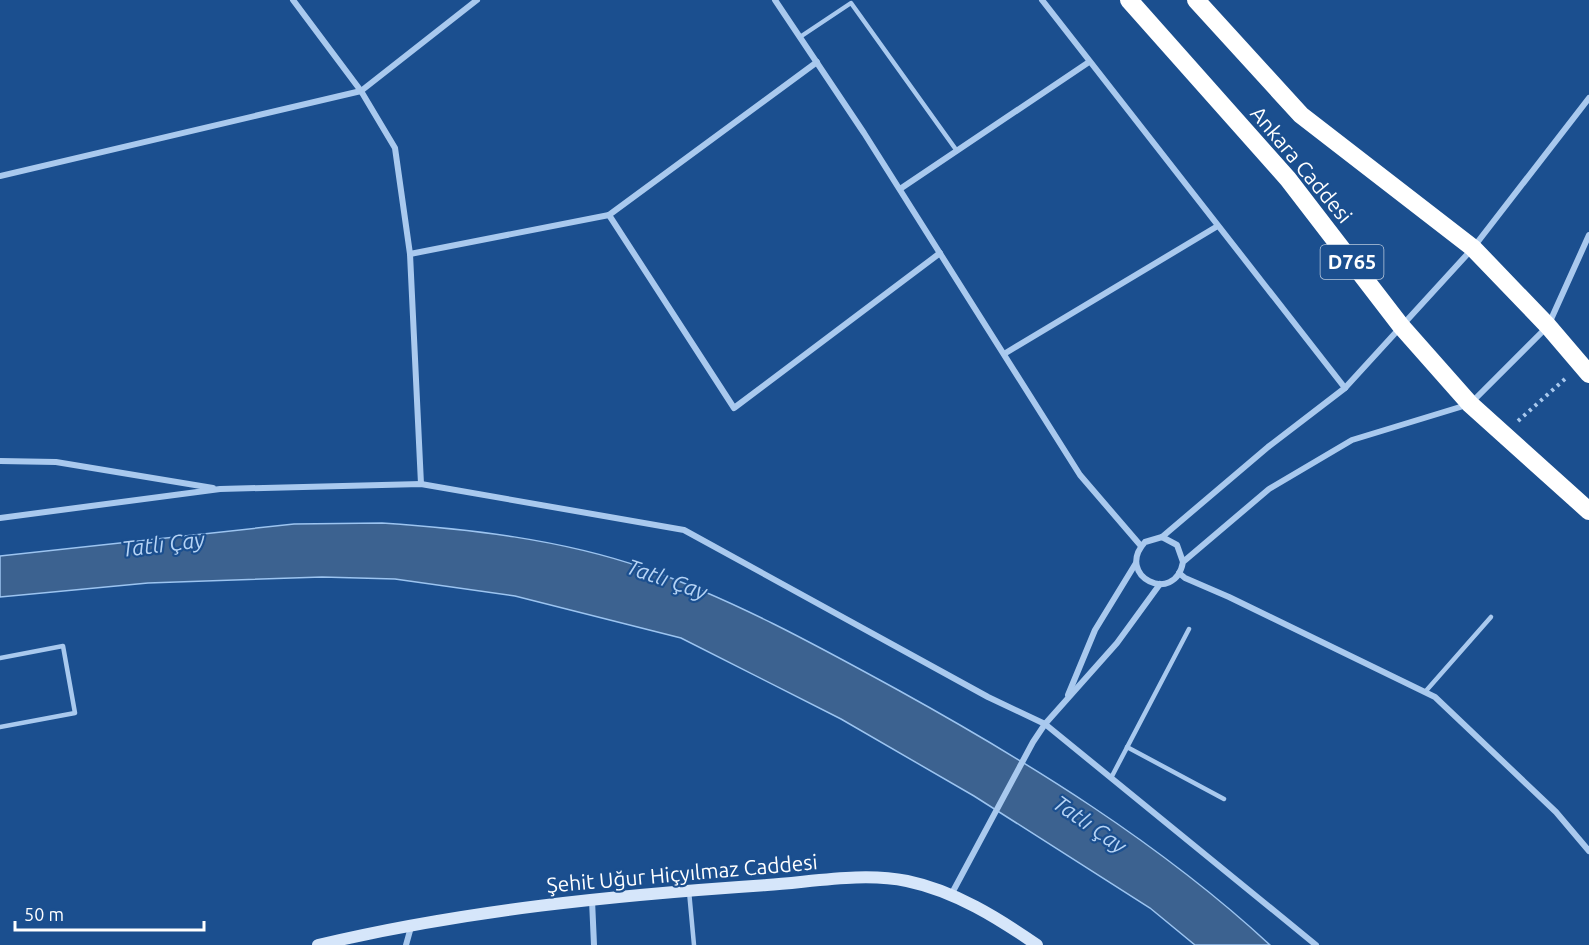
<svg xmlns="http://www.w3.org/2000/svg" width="1589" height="945" viewBox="0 0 1589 945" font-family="Ubuntu,sans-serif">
	<rect width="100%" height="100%" fill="#1b4f8f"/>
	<path fill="#3c6290" stroke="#9cc4f0" stroke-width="1.5" d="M382,523C469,529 560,539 644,568C732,599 816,645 898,690C1028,762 1160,843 1270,945H1195L1150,908L974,796L841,719L681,638L515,596L395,579L322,577L148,583L0,597V556L294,524Z"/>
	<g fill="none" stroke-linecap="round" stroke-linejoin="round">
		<path stroke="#a9c9ee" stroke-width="4" stroke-dasharray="3 4.5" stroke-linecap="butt" d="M1518,421L1566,378"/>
		<g stroke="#a9c9ee" stroke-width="4.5">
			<path d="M800,37L851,3L957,151"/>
			<path d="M0,658L63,646L75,713L0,727"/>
			<path d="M1425,692L1491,617"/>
			<path d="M1127,747L1224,799"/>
			<path d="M1111,778L1189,629"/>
			<path d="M689,891L694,945"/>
		</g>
		<g stroke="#a9c9ee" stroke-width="6">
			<path d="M293,0L361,91L395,148L410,254L421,484"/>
			<path d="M775,0L864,133L1080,475L1141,546"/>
			<path d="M1042,0L1345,388"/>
			<path d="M817,62L609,215L734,408L940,253"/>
			<path d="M0,176L361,91L477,0"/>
			<path d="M900,189L1089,62"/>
			<path d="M410,254L609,215"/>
			<path d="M1004,354L1216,227"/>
			<path d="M0,461L56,462L213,488"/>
			<path d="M0,518L220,489L421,484L684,530L988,697L1045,724L1316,945"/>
			<path d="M1162,537L1268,447L1345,388L1473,248L1589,98"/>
			<path d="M1183,562L1177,545L1162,537L1145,542C1114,576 1175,606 1183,562L1269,489L1352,440L1470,404L1548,326L1589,235"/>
			<path d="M1179,573L1185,578L1229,597L1435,697L1556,812L1589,851"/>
			<path d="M1068,695L1095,630L1136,563"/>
			<path d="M951,895L1033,742L1045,724L1117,643L1160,584"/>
			<path d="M592,900L594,945"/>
			<path d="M406,945L411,927"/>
		</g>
		<path stroke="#d6e6fa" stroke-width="12" d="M318,945C465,910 616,895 767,885C812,882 863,872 907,881C955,891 998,918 1037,945"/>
		<g stroke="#fff" stroke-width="18">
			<path d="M1129,0L1288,179L1401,326L1470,404L1589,511"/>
			<path d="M1196,0L1301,115L1473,248L1548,326L1589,374"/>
		</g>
	</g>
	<g text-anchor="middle" stroke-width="4.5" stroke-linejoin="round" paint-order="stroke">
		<rect fill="#1b4f8f" stroke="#bbcadd" stroke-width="1.5" x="1320.5" y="245" width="63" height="34" rx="4.5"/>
		<g font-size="20" font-weight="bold" fill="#fff">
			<text x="1352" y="269">D765</text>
		</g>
		<g font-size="21" fill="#fff" stroke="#1b4f8f">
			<text transform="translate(1301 165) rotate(50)" y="7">Ankara Caddesi</text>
			<text transform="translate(682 874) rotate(-5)" y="7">Şehit Uğur Hiçyılmaz Caddesi</text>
		</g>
		<g font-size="22" font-style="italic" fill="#b5d3f5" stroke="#1b4f8f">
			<text transform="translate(163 544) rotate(-7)" y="8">Tatlı Çay</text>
			<text transform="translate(667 579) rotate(19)" y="8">Tatlı Çay</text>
			<text transform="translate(1090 824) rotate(35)" y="8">Tatlı Çay</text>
		</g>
	</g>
	<path d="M15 921v9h189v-9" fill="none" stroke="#ffffff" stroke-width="3"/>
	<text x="24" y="921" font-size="18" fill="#ffffff" stroke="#1b4f8f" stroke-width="4.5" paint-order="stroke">50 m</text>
</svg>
